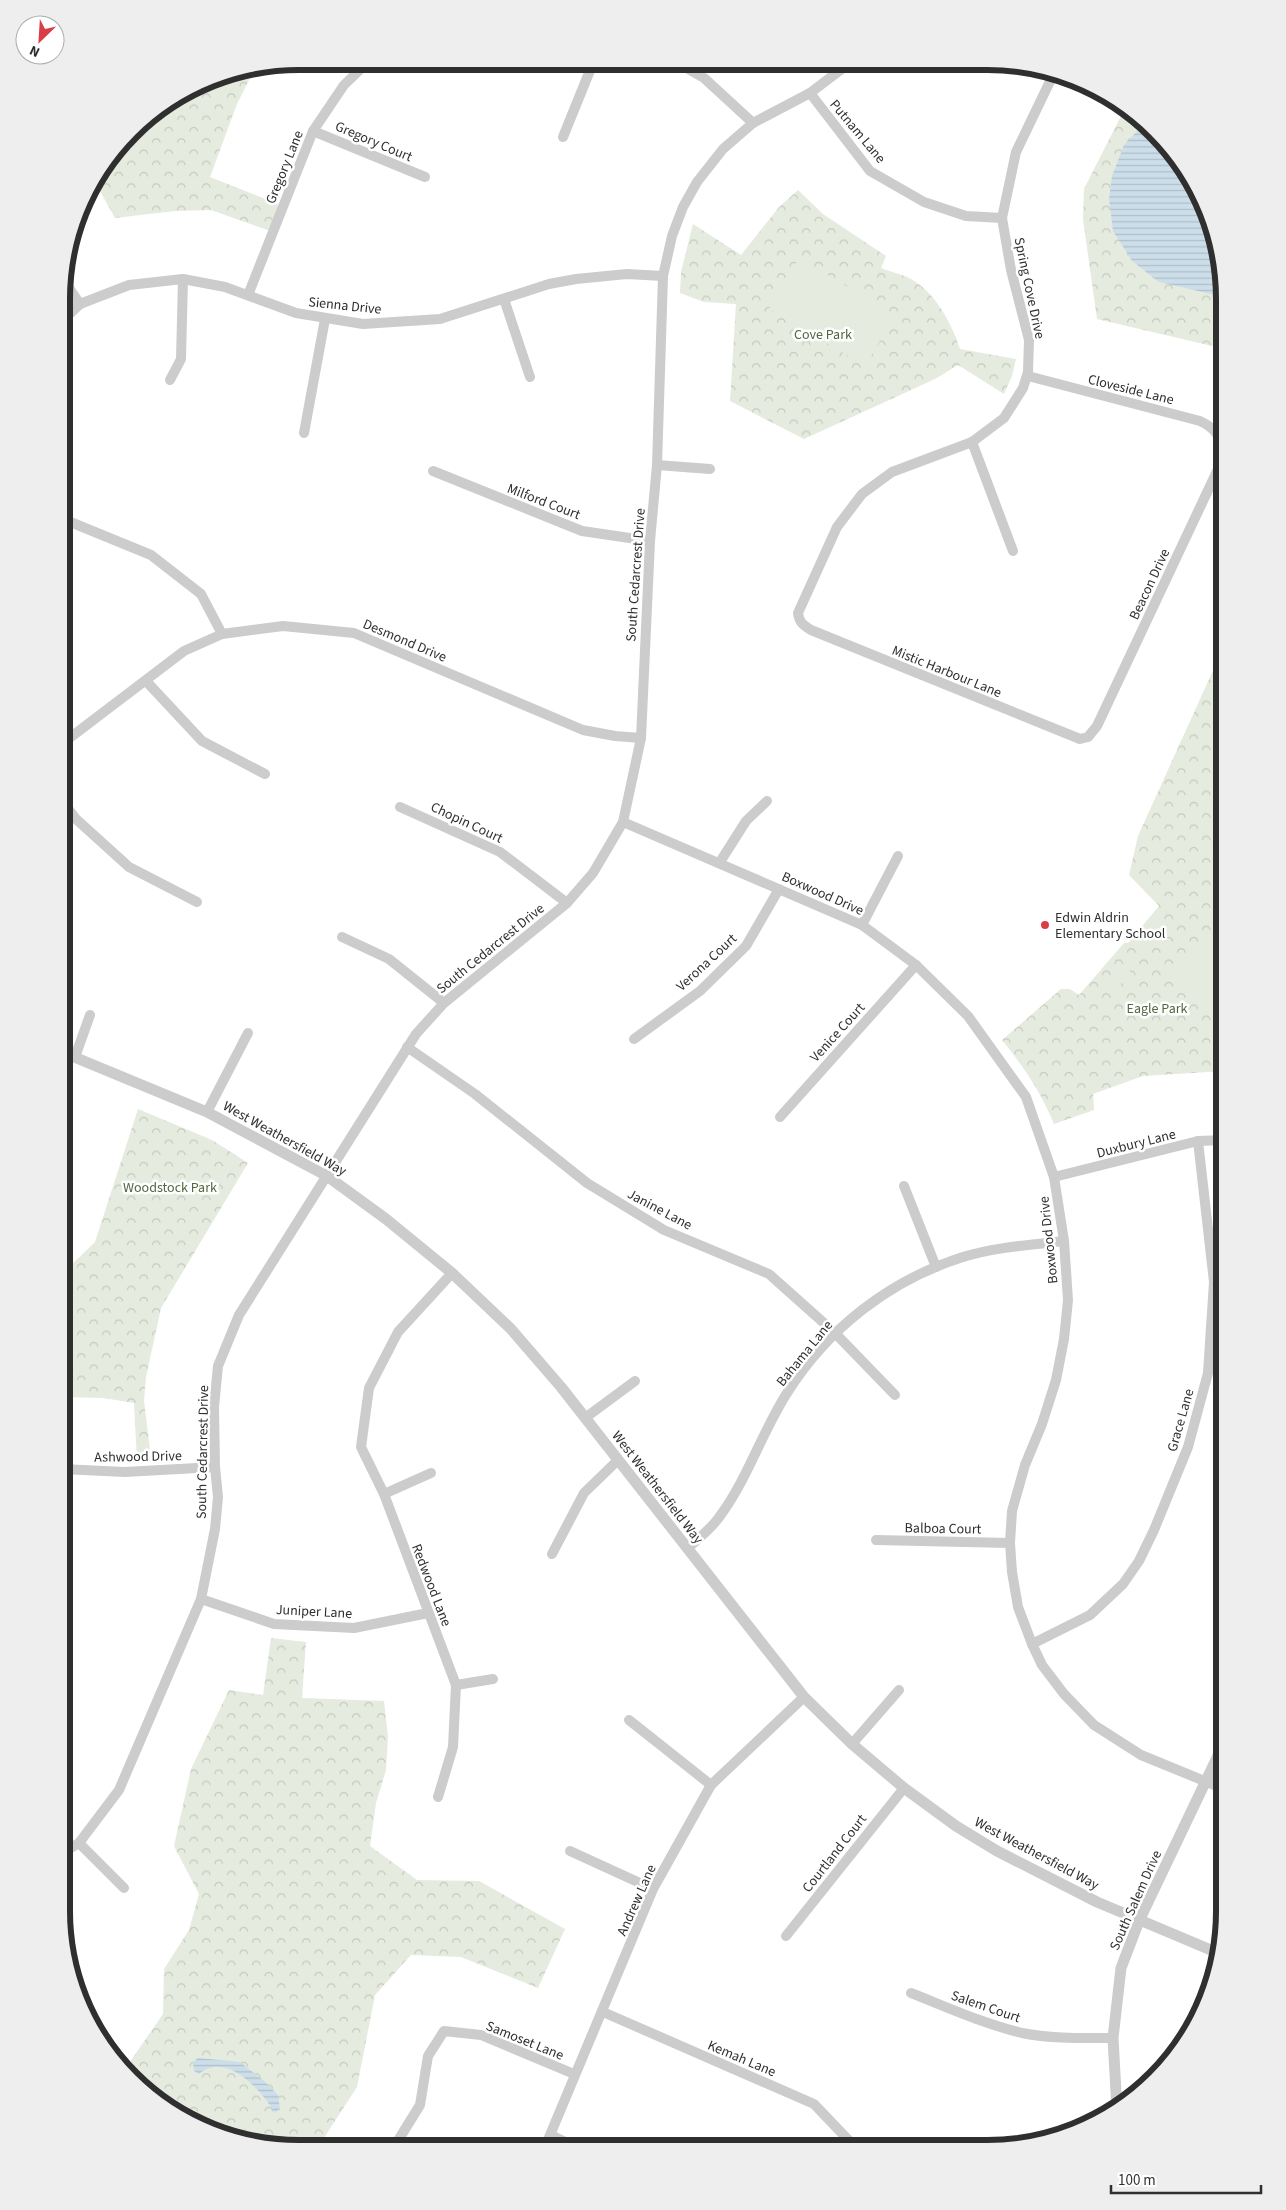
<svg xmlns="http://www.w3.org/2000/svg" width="1286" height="2210" viewBox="0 0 1286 2210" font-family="'Source Sans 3',sans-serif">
	<defs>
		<pattern id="park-crowns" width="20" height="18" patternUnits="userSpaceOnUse" patternTransform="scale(1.25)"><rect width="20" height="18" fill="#e5ebde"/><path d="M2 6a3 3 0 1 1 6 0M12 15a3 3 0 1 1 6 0" fill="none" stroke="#c5cabf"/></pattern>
		<pattern id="water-rules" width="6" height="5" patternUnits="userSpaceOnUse" patternTransform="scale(1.25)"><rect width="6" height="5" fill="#ccdeea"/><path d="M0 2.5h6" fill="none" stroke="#b0bfc9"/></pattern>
	</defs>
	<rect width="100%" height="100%" fill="#fff"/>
	<g fill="url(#park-crowns)">
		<path d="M254,70L237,104L210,177L278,204L273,232L211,210L175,211L115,218L95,182L142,120L208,79Z"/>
		<path d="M1125,108L1143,120L1184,167L1212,222L1225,299V349L1097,319L1083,219L1084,189Z"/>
		<path d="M798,190L823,214L886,256L881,268C891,272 902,274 911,279C935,292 952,324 960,349L1016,359L1012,376L1004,394L958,365L935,379L804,439L730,401L736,304L704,302L680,293L681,272L693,224L741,255L779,207Z"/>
		<path d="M1225,644L1224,1071L1143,1076L1093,1094L1094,1110L1054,1124C1041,1092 1024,1067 1002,1040L1061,989H1070L1079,995L1124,943H1128L1159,906L1129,875L1138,836Z"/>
		<path d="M138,1109L212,1140L248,1163L161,1308L146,1377L144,1401L151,1458L137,1459L134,1403L104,1398L62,1397V1274L95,1242Z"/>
		<path d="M271,1638L306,1642L302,1698L384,1701L388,1737L386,1770L376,1803L370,1846L417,1880L479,1881L565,1929L538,1988L461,1957L411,1955L375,1995L357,2087L318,2147H268L194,2124L143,2090L125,2069L163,2014L164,1969L189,1930L199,1894L174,1846L191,1769L229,1690L263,1695Z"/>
	</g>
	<g fill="#e5ebde">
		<path d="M799,258L895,315L865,366L769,309Z"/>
		<path d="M1157,917L1170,928L1146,955L1134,945Z"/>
		<path d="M1209,931H1220L1225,935V999C1206,1009 1185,992 1171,981Z"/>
		<path d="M1121,963L1131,972L1111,996L1100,987Z"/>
	</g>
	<g fill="url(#water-rules)">
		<path d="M1140,128H1150L1184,167L1212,222L1224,297L1159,282L1132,261L1113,231L1109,198L1112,176L1124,145Z"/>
		<path d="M198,2058L240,2062L263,2080L278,2095L280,2109L275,2113C262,2091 226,2050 199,2074L194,2071L193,2062Z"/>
	</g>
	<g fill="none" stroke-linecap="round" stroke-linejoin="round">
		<g stroke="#ccc" stroke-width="10">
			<path d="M679,64L704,78L753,123"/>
			<path d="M810,93L870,171L924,202L966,216L1002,218"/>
			<path d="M313,131L425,177"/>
			<path d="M563,137L593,63"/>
			<path d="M63,279L80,304"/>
			<path d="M248,295L313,131L344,85L368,62"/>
			<path d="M504,299L530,377"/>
			<path d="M63,320L80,304L129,285L183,279L225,287L296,313L363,324L440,319L549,284L576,279L627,274L663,276"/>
			<path d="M1028,376L1200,421C1220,430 1226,447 1219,467L1097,726L1088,737L1080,739L811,630C803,625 799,622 798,613L837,527L862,494L892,472L972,442L1004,418L1023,388L1028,372L1029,340L1011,270L1002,218L1016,152L1054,73"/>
			<path d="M170,380L181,359L183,279"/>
			<path d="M304,433L325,319"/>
			<path d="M972,442L1013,551"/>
			<path d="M657,465L710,469"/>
			<path d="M433,471L582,531L650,541"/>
			<path d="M63,519L151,555L201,594L222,634"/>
			<path d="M146,681L202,741L265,774"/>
			<path d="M63,743L184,651L222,634L283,626L354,633L583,730L615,736L641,738"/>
			<path d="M63,802L76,819L129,867L197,902"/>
			<path d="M400,807L500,852L567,903"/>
			<path d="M623,822L862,925L916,965L968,1016L1026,1097L1054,1177L1064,1241L1068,1300L1064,1339L1056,1380L1042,1424L1025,1465L1012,1511L1010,1543L1012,1572L1018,1607L1032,1644L1042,1665L1064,1694L1094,1725L1141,1755L1224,1789"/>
			<path d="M720,862L746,821L767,801"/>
			<path d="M862,925L898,856"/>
			<path d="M342,937L389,959L444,1003"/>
			<path d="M634,1039L700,991L746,946L779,889"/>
			<path d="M407,1047L475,1094L587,1183L664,1230L769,1274L834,1332L895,1395"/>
			<path d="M75,1057L90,1015"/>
			<path d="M207,1112L248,1033"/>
			<path d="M780,1117L916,965"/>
			<path d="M1054,1177L1198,1141L1224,1140"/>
			<path d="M904,1186L936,1267"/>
			<path d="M1214,1282H1224"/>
			<path d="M585,1418L635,1381"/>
			<path d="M62,1469L125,1472L215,1467"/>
			<path d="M384,1494L431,1473"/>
			<path d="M876,1540L1010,1543"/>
			<path d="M688,1548C699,1538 712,1528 720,1516C748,1478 762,1432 787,1393C828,1328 890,1280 963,1257C995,1247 1031,1245 1064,1241"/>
			<path d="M552,1554L584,1493L618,1460"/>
			<path d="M201,1599L274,1624L354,1628L428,1613"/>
			<path d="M1032,1644L1090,1615L1123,1584L1139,1561L1154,1530L1188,1447L1208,1373L1214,1282L1198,1141"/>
			<path d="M456,1685L493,1679"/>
			<path d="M629,1720L711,1785"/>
			<path d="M852,1744L899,1690"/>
			<path d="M438,1797L453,1747L456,1685L384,1494L361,1447L369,1388L398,1332L452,1273"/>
			<path d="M79,1843L124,1888"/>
			<path d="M570,1851L653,1889"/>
			<path d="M61,1854L79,1843L119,1790L201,1599L215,1529L218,1497L215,1467L214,1407L218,1366L239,1315L416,1034L444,1003L567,903L593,873L623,822L641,738L650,541L657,465L663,276L672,236L683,207L697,182L723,149L753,123L810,93L847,65"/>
			<path d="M786,1936L904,1788"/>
			<path d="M911,1993C947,2007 984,2024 1022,2033C1052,2039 1083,2038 1113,2038"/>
			<path d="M603,2012L814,2104L856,2148"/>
			<path d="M551,2135L577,2148"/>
			<path d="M394,2147L420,2105L428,2056L444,2031L481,2035L574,2074"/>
			<path d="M545,2147L653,1889L711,1785L804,1697"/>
		</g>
		<g stroke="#ccc" stroke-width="11">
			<path d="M62,1052L207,1112L327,1176L386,1219L452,1273L511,1329L561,1387L804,1697L852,1744L904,1788L956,1826L997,1851L1097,1902L1218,1953"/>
			<path d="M1117,2110L1113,2038L1121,1968L1139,1921L1224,1743"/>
		</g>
	</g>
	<circle fill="#d93e48" stroke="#fff" stroke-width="2" cx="1045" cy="925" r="5"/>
	<g text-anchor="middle" stroke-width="5" stroke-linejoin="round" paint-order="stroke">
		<g font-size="14" fill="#2f2f2f" stroke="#fff">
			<text transform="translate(858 131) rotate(50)" y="5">Putnam Lane</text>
			<text transform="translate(374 141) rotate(23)" y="5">Gregory Court</text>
			<text transform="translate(284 167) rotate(-68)" y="5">Gregory Lane</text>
			<text transform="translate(1030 288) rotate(78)" y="5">Spring Cove Drive</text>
			<text transform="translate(345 305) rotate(6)" y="5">Sienna Drive</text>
			<text transform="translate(1131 389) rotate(14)" y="5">Cloveside Lane</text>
			<text transform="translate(544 501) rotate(21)" y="5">Milford Court</text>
			<text transform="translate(635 575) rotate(-86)" y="5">South Cedarcrest Drive</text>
			<text transform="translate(1149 584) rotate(-65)" y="5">Beacon Drive</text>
			<text transform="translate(405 640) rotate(23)" y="5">Desmond Drive</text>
			<text transform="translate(947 671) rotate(22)" y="5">Mistic Harbour Lane</text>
			<text transform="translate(467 822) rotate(25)" y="5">Chopin Court</text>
			<text transform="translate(823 893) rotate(24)" y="5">Boxwood Drive</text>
			<text transform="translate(490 948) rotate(-39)" y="5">South Cedarcrest Drive</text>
			<text transform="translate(706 962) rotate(-43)" y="5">Verona Court</text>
			<text transform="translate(837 1032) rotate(-48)" y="5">Venice Court</text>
			<text transform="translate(285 1138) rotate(29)" y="5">West Weathersfield Way</text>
			<text transform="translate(1136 1143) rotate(-14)" y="5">Duxbury Lane</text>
			<text transform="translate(660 1209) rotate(28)" y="5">Janine Lane</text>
			<text transform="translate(1048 1240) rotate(-96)" y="5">Boxwood Drive</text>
			<text transform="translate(804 1353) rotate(-51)" y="5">Bahama Lane</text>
			<text transform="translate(1180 1420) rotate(-74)" y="5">Grace Lane</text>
			<text transform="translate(202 1452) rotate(-89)" y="5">South Cedarcrest Drive</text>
			<text transform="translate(138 1456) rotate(-1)" y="5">Ashwood Drive</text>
			<text transform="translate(658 1487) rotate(52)" y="5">West Weathersfield Way</text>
			<text transform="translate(943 1528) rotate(1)" y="5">Balboa Court</text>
			<text transform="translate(432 1585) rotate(69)" y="5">Redwood Lane</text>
			<text transform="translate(314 1611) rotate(3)" y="5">Juniper Lane</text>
			<text transform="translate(834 1853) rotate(-52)" y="5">Courtland Court</text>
			<text transform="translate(1037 1853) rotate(28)" y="5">West Weathersfield Way</text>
			<text transform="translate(636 1900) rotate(-66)" y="5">Andrew Lane</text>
			<text transform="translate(1135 1900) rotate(-66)" y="5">South Salem Drive</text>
			<text transform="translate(986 2006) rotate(19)" y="5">Salem Court</text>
			<text transform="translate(525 2040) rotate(22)" y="5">Samoset Lane</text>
			<text transform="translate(742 2058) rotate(23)" y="5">Kemah Lane</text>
		</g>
		<g font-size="14" fill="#52683f" stroke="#fff">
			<text x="823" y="339">Cove Park</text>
			<text x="1157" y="1013">Eagle Park</text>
			<text x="170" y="1192">Woodstock Park</text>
		</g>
		<g font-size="14" fill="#2f2f2f" stroke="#fff" text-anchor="start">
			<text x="1055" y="922">Edwin Aldrin<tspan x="1055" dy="16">Elementary School</tspan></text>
		</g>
	</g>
	<path d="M0 0H1286V2210H0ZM299 70H987A229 229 0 0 1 1216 299V1911A229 229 0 0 1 987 2140H299A229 229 0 0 1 70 1911V299A229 229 0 0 1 299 70Z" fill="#eee" fill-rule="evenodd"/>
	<path fill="none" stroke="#2f2f2f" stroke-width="6" d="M299 70H987A229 229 0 0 1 1216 299V1911A229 229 0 0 1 987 2140H299A229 229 0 0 1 70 1911V299A229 229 0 0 1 299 70Z"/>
	<g transform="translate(40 40) rotate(205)"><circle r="24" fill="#ffffff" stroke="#acacac"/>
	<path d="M0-4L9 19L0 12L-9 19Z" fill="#d93e48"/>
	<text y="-8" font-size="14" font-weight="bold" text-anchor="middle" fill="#2f2f2f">N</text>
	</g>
	<path d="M1111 2185v8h150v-8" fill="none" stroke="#2f2f2f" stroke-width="2.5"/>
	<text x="1118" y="2185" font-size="15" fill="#2f2f2f" stroke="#ffffff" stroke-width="4" paint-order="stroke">100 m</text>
</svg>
